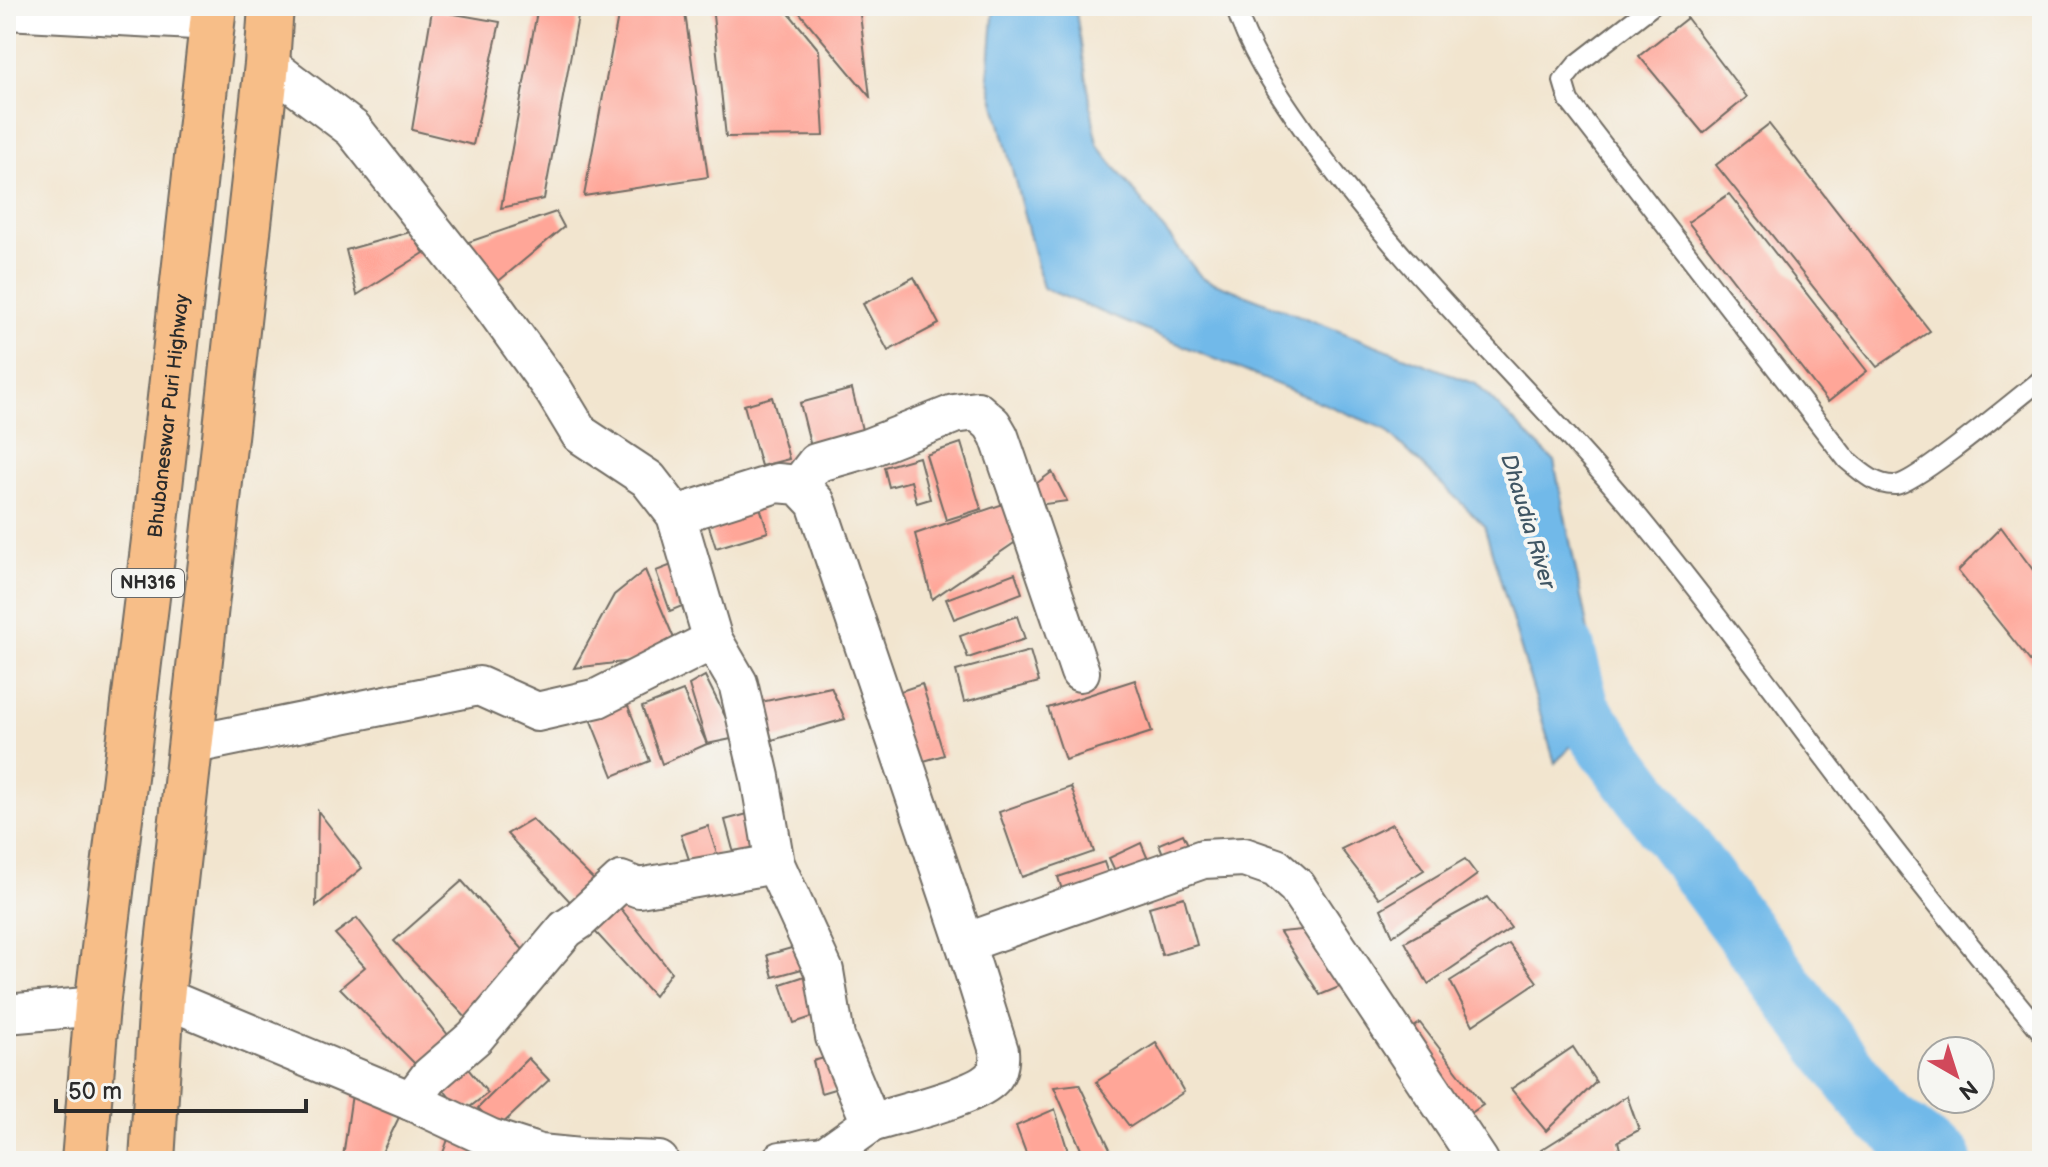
<svg xmlns="http://www.w3.org/2000/svg" width="2048" height="1167" viewBox="0 0 2048 1167" font-family="'Balsamiq Sans',sans-serif">
	<rect width="100%" height="100%" fill="#f6f6f2"/>
	<filter id="ink" filterUnits="userSpaceOnUse"><feTurbulence type="fractalNoise" baseFrequency=".0125" numOctaves="2"/><feDisplacementMap in="SourceGraphic" scale="16" xChannelSelector="R" yChannelSelector="G"/><feConvolveMatrix kernelMatrix="1 2 1 2 8 2 1 2 1" color-interpolation-filters="sRGB"/></filter>
	<filter id="wash" filterUnits="userSpaceOnUse"><feTurbulence type="fractalNoise" baseFrequency=".006" numOctaves="4" result="noise"/><feDisplacementMap in="SourceGraphic" scale="32" xChannelSelector="R" yChannelSelector="G"/><feGaussianBlur stdDeviation="1.8" result="paint"/><feColorMatrix in="noise" values="0 0 0 0 0 0 0 0 0 0 0 0 0 0 0 0 0 1.4 0 .05"/><feComposite in="paint" operator="in"/></filter>
	<g filter="url(#wash)">
		<rect width="100%" height="100%" fill="#f2e5cf"/>
		<path fill="#71b9e9" stroke="#4e728a" stroke-width="2" d="M994,6H1075L1097,144L1202,278L1476,384L1554,461L1604,711L1555,763L1484,525L1385,429L1043,288L988,77Z"/>
		<g fill="none" stroke-linecap="round" stroke-linejoin="round">
			<path stroke="#71b9e9" stroke-width="60" d="M1565,649L1580,709L1878,1113L1943,1161"/>
		</g>
		<g id="blocks">
			<g fill="#ffa698">
				<path d="M538,6H580L544,199L501,208Z"/>
				<path d="M620,6H684L708,177L584,196Z"/>
				<path d="M712,6H783L819,50L824,136L726,137Z"/>
				<path d="M794,6H859L870,97Z"/>
				<path d="M432,10L500,22L473,145L412,130Z"/>
				<path d="M1687,18L1747,97L1703,133L1639,56Z"/>
				<path d="M1769,124L1930,331L1877,367L1716,165Z"/>
				<path d="M1729,194L1867,371L1828,402L1688,222Z"/>
				<path d="M556,212L564,227L489,289L460,245Z"/>
				<path d="M410,232L424,253L357,295L346,250Z"/>
				<path d="M914,277L939,324L888,351L863,304Z"/>
				<path d="M852,389L864,438L812,451L800,403Z"/>
				<path d="M772,397L789,459L761,466L744,405Z"/>
				<path d="M961,443L981,509L946,520L926,455Z"/>
				<path d="M919,457L930,499L917,503L911,481L889,487L884,467Z"/>
				<path d="M1052,472L1067,501L1038,505L1029,489Z"/>
				<path d="M757,498L768,532L716,548L705,514Z"/>
				<path d="M1012,501L1017,541L932,599L915,534Z"/>
				<path d="M2001,527L2042,582V676L1958,571Z"/>
				<path d="M677,563L692,602L670,611L656,571Z"/>
				<path d="M645,570L681,655L574,668L614,595Z"/>
				<path d="M1015,573L1022,593L954,619L946,599Z"/>
				<path d="M1017,616L1025,639L968,658L960,636Z"/>
				<path d="M1030,651L1039,682L964,702L956,671Z"/>
				<path d="M705,676L736,738L707,744L689,685Z"/>
				<path d="M1135,680L1152,732L1065,760L1048,708Z"/>
				<path d="M922,684L944,755L914,764L892,694Z"/>
				<path d="M831,687L845,719L772,740L761,702Z"/>
				<path d="M683,691L707,744L662,764L642,707Z"/>
				<path d="M626,701L650,761L613,776L589,716Z"/>
				<path d="M1071,787L1094,852L1022,877L999,812Z"/>
				<path d="M318,811L362,868L316,906Z"/>
				<path d="M755,812L766,853L736,861L725,820Z"/>
				<path d="M532,819L603,889L576,908L507,834Z"/>
				<path d="M1392,824L1424,870L1379,898L1341,849Z"/>
				<path d="M708,826L719,860L692,869L681,835Z"/>
				<path d="M1183,834L1196,861L1170,871L1159,844Z"/>
				<path d="M1141,843L1150,864L1119,879L1109,858Z"/>
				<path d="M1465,859L1477,875L1393,936L1381,909Z"/>
				<path d="M1104,862L1114,891L1067,906L1058,877Z"/>
				<path d="M462,881L534,962L470,1022L394,941Z"/>
				<path d="M611,896L671,972L654,996L589,925Z"/>
				<path d="M1184,897L1197,945L1162,955L1149,907Z"/>
				<path d="M1487,897L1511,928L1428,984L1405,942Z"/>
				<path d="M357,918L455,1044L426,1075L340,988L365,967L335,934Z"/>
				<path d="M1313,929L1344,985L1320,995L1280,932Z"/>
				<path d="M1509,944L1537,982L1473,1025L1450,981Z"/>
				<path d="M802,945L809,967L773,977L767,955Z"/>
				<path d="M814,973L827,1012L794,1023L781,984Z"/>
				<path d="M1420,1023L1483,1105L1465,1117L1406,1032Z"/>
				<path d="M1156,1043L1184,1092L1130,1127L1096,1082Z"/>
				<path d="M1573,1047L1596,1082L1546,1131L1511,1089Z"/>
				<path d="M839,1054L848,1085L821,1093L813,1061Z"/>
				<path d="M459,1058L488,1093L462,1113L433,1076Z"/>
				<path d="M528,1058L549,1080L498,1128L478,1108Z"/>
				<path d="M354,1080L402,1111L378,1161H349L343,1157Z"/>
				<path d="M1079,1084L1113,1155L1104,1161H1086L1054,1087Z"/>
				<path d="M1627,1096L1639,1130L1618,1141L1622,1158L1618,1161H1549L1541,1150Z"/>
				<path d="M1055,1109L1071,1161H1029L1016,1126Z"/>
				<path d="M450,1134L490,1152L486,1161H440Z"/>
			</g>
		</g>
	</g>
	<g filter="url(#ink)">
		<use href="#blocks" fill-opacity="0" stroke="#716c64" stroke-width="2"/>
		<g fill="none" stroke-linecap="round" stroke-linejoin="round">
			<g stroke="#716c64" stroke-width="22">
				<g id="service">
					<path d="M1235,6C1249,51 1275,88 1301,126C1395,264 1521,377 1628,504C1713,607 1792,716 1873,822C1927,894 1985,963 2042,1033"/>
					<path d="M1652,6L1577,64L1563,81L1569,101L1847,460C1861,472 1876,486 1896,485C1917,483 2019,397 2042,379"/>
				</g>
			</g>
			<g stroke="#716c64" stroke-width="42">
				<g id="minor">
					<path d="M6,10L213,21"/>
					<path d="M267,64L353,129L495,309L554,391L580,434L648,479L676,515L713,640L738,683L760,777L775,864L824,971L835,1037L871,1123L825,1156L827,1161"/>
					<path d="M799,485L816,463L868,448L954,414L977,411L992,424L999,436L1080,672"/>
					<path d="M676,515L777,483L799,485L816,503L965,943L999,1051C1000,1062 999,1072 990,1080C971,1098 899,1114 871,1123"/>
					<path d="M190,745L479,686L537,712L598,698L713,640"/>
					<path d="M965,943L1203,859L1244,857L1276,868L1297,887L1479,1161"/>
					<path d="M162,997L411,1101L490,1138L540,1154L580,1158L659,1161"/>
					<path d="M6,1014L97,1006"/>
					<path d="M411,1101L430,1076L475,1037L566,929L578,921L621,881L639,888L775,864"/>
					<path d="M781,1161L825,1156"/>
				</g>
			</g>
			<g stroke="#716c64" stroke-width="48">
				<g id="trunk">
					<path id="s1" d="M84,1161L97,1006L154,540L214,6"/>
					<path d="M152,1161L162,997L267,64L271,6"/>
				</g>
			</g>
			<use href="#service" stroke="#fff" stroke-width="18"/>
			<use href="#minor" stroke="#fff" stroke-width="38"/>
			<use href="#trunk" stroke="#f7be88" stroke-width="44"/>
		</g>
	</g>
	<g text-anchor="middle" stroke-width="8" stroke-linejoin="round" paint-order="stroke">
		<rect fill="#f6f6f2" stroke="#686867" stroke-width="2" x="112" y="569" width="72" height="28" rx="6"/>
		<g font-size="18" font-weight="bold" fill="#2b2b2b">
			<text x="148" y="589">NH316</text>
		</g>
		<g font-size="20" fill="#2b2b2b" stroke="#f6f6f2">
			<text dy="7" stroke="none"><textPath href="#s1" startOffset="750">Bhubaneswar Puri Highway</textPath></text>
		</g>
		<g font-size="22" font-style="italic" fill="#405664" stroke="#f6f6f2">
			<text transform="translate(1529 521) rotate(73)" y="8">Dhaudia River</text>
		</g>
	</g>
	<rect width="2048" height="1167" fill="none" stroke="#f6f6f2" stroke-width="32"/>
	<g transform="translate(1956 1075) rotate(141)"><circle r="38" fill="#f6f6f2" stroke="#a5a5a2" stroke-width="2"/>
	<path d="M0-6L14 30L0 20L-14 30Z" fill="#d1495b"/>
	<text y="-12" font-size="22" font-weight="bold" text-anchor="middle" fill="#2b2b2b">N</text>
	</g>
	<path d="M56 1099v12h250v-12" fill="none" stroke="#2b2b2b" stroke-width="4"/>
	<text x="68" y="1099" font-size="24" fill="#2b2b2b" stroke="#f6f6f2" stroke-width="6" paint-order="stroke">50 m</text>
</svg>
